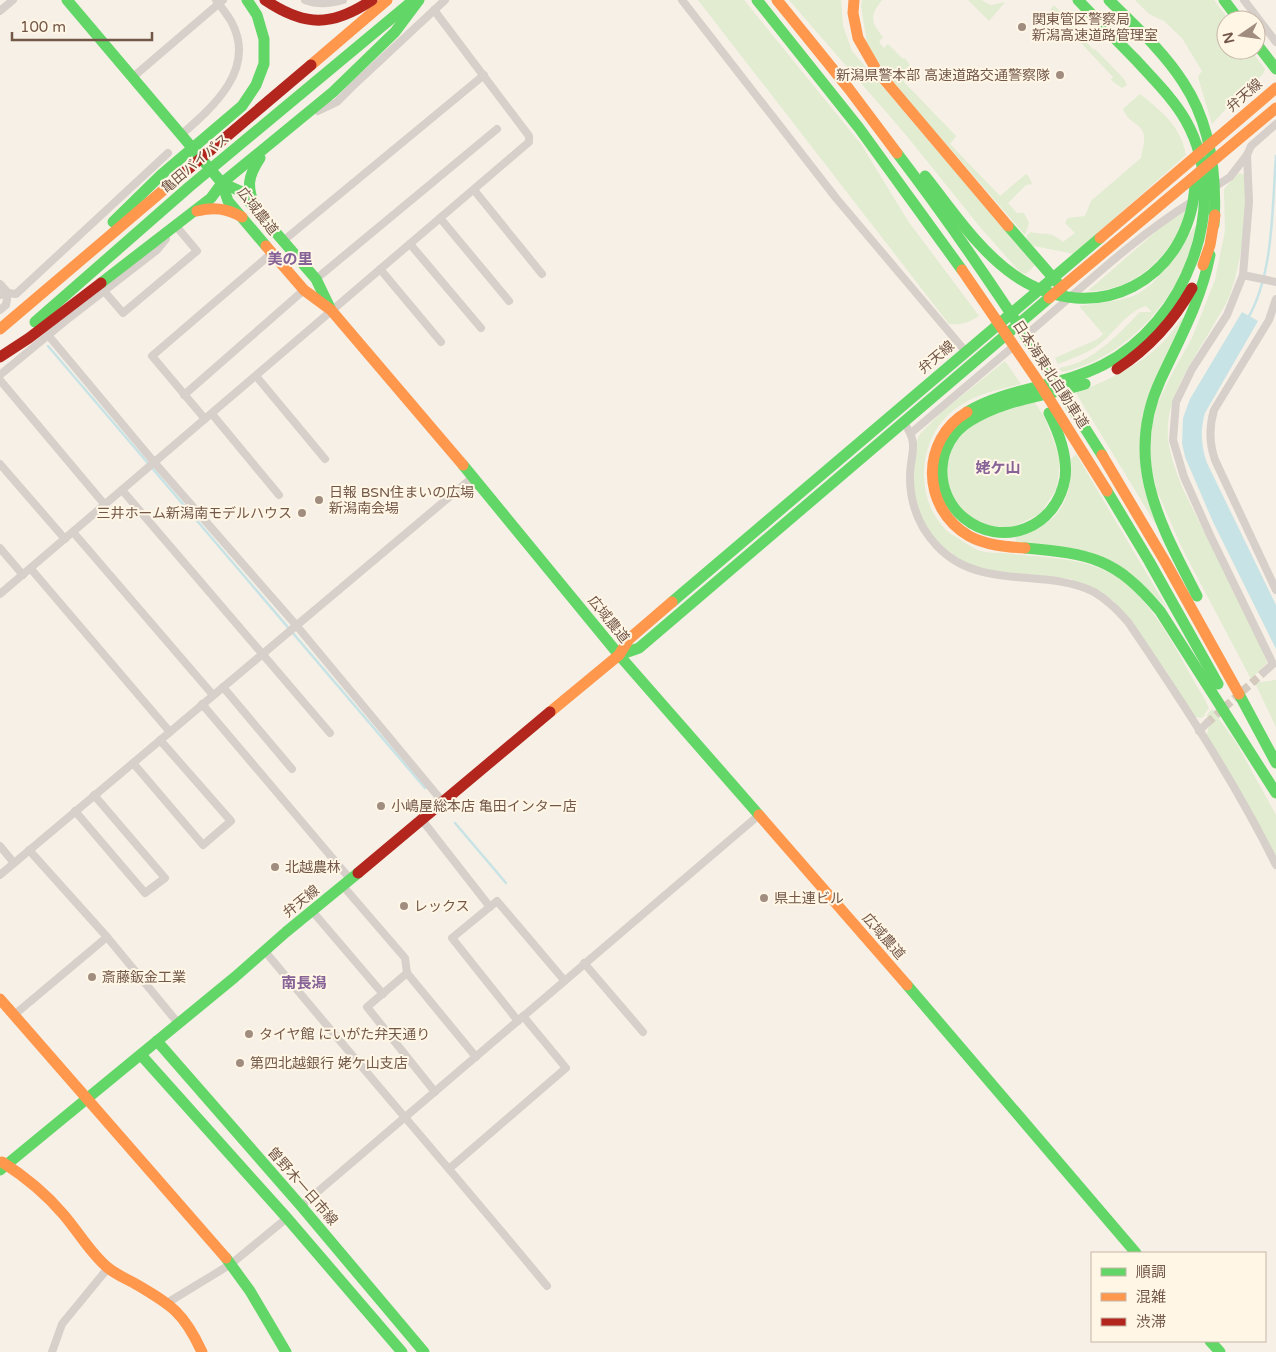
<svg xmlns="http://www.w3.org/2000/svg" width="1276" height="1352" viewBox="0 0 1276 1352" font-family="'Varela Round','Noto Sans JP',sans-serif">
	<rect width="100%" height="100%" fill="#f6f0e6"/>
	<g fill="#e1ecd0">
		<path d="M698,0H744L861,144L908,221L979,316C968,323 961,325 949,324Z"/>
		<path d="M789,0H841L843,26L852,51L1035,265L1026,274L1020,272L980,227L906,135Z"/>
		<path d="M862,0H882C870,15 870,22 883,37L879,42L884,48L888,44L903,59L905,58L910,65L904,71L909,76L904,82L956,136L950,144L1000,196L1026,174L1029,177L1032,184L1026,185L1008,203L1017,213H1024L1029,223L1025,235L900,91L876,59L867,43L861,6Z"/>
		<path d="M968,0H981L991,5L1005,2L989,21Z"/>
		<path d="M1135,0H1214L1229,20H1226V50H1251L1265,69L1263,74L1230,104L1212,124L1198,77L1202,71L1182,38L1164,21L1149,14Z"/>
		<path d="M1054,5L1082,35V38L1094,50L1095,49L1124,79L1127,85L1122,88L1111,80L1113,77L1050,10Z"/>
		<path d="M1140,94C1163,113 1180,125 1186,155L1074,254L1034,246L1026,242L1027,235L1031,232C1046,236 1049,230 1063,242L1075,233L1065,223L1068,218L1085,216L1091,201L1141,158C1142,151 1147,137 1142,130C1136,121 1129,123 1123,109Z"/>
		<path d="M1239,173L1245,175L1247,184C1244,223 1243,260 1229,297C1225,306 1219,315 1214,324C1195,358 1164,397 1168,439C1170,456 1176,471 1182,487L1265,655L1267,663L1251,679L1182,548L1157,491L1150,461V437L1157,404L1174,370L1192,338L1215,280L1225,231L1224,189Z"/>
		<path d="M1188,207C1186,213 1185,220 1183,226C1181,231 1176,237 1172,242C1154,270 1123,292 1088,291L1167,222Z"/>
		<path d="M1197,223C1193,237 1190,254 1184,267C1161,317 1117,360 1062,372L1059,368C1092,363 1118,335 1140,312H1152L1146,306C1126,311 1112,337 1094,348C1083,355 1070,359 1058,364L1055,358L1098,339L1103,334L1079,306C1097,303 1116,302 1133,296C1160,285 1181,246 1197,223Z"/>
		<path d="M1182,318L1188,319L1142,415L1158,528L1076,393C1106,381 1140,366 1163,342C1170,335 1176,326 1182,318Z"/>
		<path d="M1005,361L1021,384C1001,389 979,393 961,405C919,430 911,495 946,530C949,533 954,536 958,538C964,542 971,547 978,550C985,553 996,553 1004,553C1040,558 1085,556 1117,577C1157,605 1178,655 1203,696L1209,708L1202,718L1195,717L1178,694L1167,672L1136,631L1134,623L1128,616L1121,611L1114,601L1074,583L1072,579L997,571L973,566L956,558L952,553L942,549L921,526L914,499V482L915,444L920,434L942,412Z"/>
		<path d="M1033,400L1044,416L1060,458L1057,488L1040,514L1010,528L988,525L969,516L954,499L948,482L947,466L952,449L963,432L975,422Z"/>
		<path d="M1076,454L1167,608L1130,572L1016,542L1015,538C1024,533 1048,524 1054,517C1069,501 1072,479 1071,459Z"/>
		<path d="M1276,680V727L1255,683Z"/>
		<path d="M1212,709L1237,744L1276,815V859L1206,738L1209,726L1207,715Z"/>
	</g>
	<path fill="#c8e3e5" d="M1242,312L1258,321L1205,413C1200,430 1201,446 1207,463L1276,605V649L1213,522L1185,457L1182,443L1183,418L1190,399Z"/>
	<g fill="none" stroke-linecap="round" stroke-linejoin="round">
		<g stroke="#c8e3e5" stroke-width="2.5">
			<path d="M1248,318C1274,273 1272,207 1276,156"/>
			<path d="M48,346L425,788"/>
			<path d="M455,823L506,883"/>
		</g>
		<path stroke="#d5cabe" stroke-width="8" stroke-dasharray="8 4" stroke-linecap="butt" d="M1207,723L1264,672"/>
		<g stroke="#d7cfc9" stroke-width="8">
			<path d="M305,0C318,5 330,4 343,0"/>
			<path d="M682,0L836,198L966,352"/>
			<path d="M1244,0L1276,42"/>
			<path d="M0,11L13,0"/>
			<path d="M133,77L223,0"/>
			<path d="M318,111L337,102L356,83L445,0"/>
			<path d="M182,134C214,106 256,69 232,23C228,15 221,7 216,0"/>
			<path d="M1247,155L1249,202L1243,275L1227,315L1192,369L1176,402L1173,440L1184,477L1210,535L1273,664L1264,672"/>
			<path d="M1213,188L1230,177L1247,155L1251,146L1276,124"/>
			<path d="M474,190L542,274"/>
			<path d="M440,218L509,301"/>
			<path d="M283,241L484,75"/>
			<path d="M410,244L481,328"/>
			<path d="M380,269L441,342"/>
			<path d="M1243,275L1276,282"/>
			<path d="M316,279L497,129"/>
			<path d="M0,284L8,293L6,305L0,310"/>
			<path d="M104,291L123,313L197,251L176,226L175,228"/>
			<path d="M0,295L8,293L16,294L168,153"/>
			<path d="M1276,299L1269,320L1214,410C1209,427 1209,443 1215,460L1276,590"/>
			<path d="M48,335L154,462L296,625L442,801"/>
			<path d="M1025,336C1080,290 1132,239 1193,201"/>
			<path d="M0,375L69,318L157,250L166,239"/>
			<path d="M256,376L325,459"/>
			<path d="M0,380L105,505"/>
			<path d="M184,395L304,290"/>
			<path d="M212,414L279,495"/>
			<path d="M205,419L152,356L272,253"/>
			<path d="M904,423C920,445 910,453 910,477C910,503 919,527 937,546C980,592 1045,567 1094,592C1108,600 1118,611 1128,622C1181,700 1234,780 1276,865"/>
			<path d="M911,433L1015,345"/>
			<path d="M0,464L65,539"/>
			<path d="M122,490L330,733"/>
			<path d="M73,532L213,695"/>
			<path d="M0,548L23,575"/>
			<path d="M31,569L170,732"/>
			<path d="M0,594L529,142V136L434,10"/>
			<path d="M223,687L292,769"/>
			<path d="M202,704L351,880"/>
			<path d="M1199,731L1207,723"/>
			<path d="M133,763L203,845L231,821L160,740"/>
			<path d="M75,811L145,893L165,878L94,795"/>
			<path d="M422,820L490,907"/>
			<path d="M0,846L14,863"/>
			<path d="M29,850L107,937L178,1023"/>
			<path d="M0,875L473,477"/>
			<path d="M343,886L405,958L407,973"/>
			<path d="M313,912L383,994"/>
			<path d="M264,950C357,1063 454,1173 547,1286"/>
			<path d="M584,963L643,1032"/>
			<path d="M14,1015L107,937"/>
			<path d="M518,1021L452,938L497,901L564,980"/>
			<path d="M435,1092L367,1007L407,973L476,1057"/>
			<path d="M450,1168L566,1068L523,1016"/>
			<path d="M301,1206L759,815"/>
			<path d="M167,1303L231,1264L287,1218"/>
			<path d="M52,1352L62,1324L108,1268"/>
		</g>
		<g stroke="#63d668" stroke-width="11">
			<path d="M67,0L222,183L228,201L266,246"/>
			<path d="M757,0L859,128L962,270"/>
			<path d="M1109,0C1135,26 1163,51 1183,82C1211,124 1217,176 1214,225"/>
			<path d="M1224,0L1239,20"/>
			<path d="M1256,43L1276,69"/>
			<path d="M897,153C971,250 1037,352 1102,455"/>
			<path d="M925,176C952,210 978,250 1014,275C1095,331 1190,280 1195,184"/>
			<path d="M222,183L240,191L316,279L330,308"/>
			<path d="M255,208C247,186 247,178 260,158"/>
			<path d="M113,222L161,175L242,106L256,85L264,64V39L257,15L247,0"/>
			<path d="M1008,226L1062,288"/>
			<path d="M101,283L211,198L222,183L333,92L395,32L419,0"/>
			<path d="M35,322L189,187L410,3"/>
			<path d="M967,412C1009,387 1060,387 1103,365C1185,323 1233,205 1186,121C1173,98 1154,80 1136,60C1116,40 1097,20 1078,0"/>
			<path d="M1049,413C1059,433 1068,456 1065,478C1057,528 1002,549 964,518C949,506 941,487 942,468C943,449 953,431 970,421C1004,399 1047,396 1085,384"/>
			<path d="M463,465L619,655L759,815"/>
			<path d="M1107,491L1149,561L1218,684"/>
			<path d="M1025,548C1091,554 1116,558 1160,611L1276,793"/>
			<path d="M1197,596C1161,525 1123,462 1160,381C1179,340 1201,301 1210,255"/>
			<path d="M672,602L1100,238"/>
			<path d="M619,655L639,648L1049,298"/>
			<path d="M1239,694L1276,763"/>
			<path d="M907,985L1136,1253"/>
			<path d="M157,1041L301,1206L424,1352"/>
			<path d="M141,1055L287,1218L402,1352"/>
			<path d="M0,1170L235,977L286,932L358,873"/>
			<path d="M226,1258L250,1291L286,1352"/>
			<path d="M1210,1341L1220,1352"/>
		</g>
		<g stroke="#ff974d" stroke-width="11">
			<path d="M777,0L849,89L897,153"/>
			<path d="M854,0L853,13L858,38L877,71L1008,226"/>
			<path d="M311,65L387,0"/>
			<path d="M197,211C214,207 226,208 242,217"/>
			<path d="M1100,238L1276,88"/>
			<path d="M266,246L304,290L331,310L463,465"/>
			<path d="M1203,265L1210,245L1215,215"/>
			<path d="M962,270L1038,381L1107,491"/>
			<path d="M1049,298L1276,108"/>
			<path d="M0,329L180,176"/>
			<path d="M967,412C920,440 921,508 969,536C985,545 1006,547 1025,548"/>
			<path d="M1102,455L1166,563L1239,694"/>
			<path d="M550,712L619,655L629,639L672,602"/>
			<path d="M759,815L907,985"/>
			<path d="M0,999L226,1258"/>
			<path d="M2,1162C24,1176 46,1194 63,1214C78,1231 90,1253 107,1267C115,1274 125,1278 134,1283C171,1305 183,1311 202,1352"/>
		</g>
		<g stroke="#b3261e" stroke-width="11">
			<path d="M265,0C305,27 332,27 372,0"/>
			<path d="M180,176L311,65"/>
			<path d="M0,357L29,338L101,283"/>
			<path d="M1117,369C1149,348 1173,322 1192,288"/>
			<path d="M358,873L550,712"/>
		</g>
	</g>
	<g fill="#a18d7f" stroke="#fff6e6" stroke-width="2">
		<circle cx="1022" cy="27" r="5"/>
		<circle cx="1060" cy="75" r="5"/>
		<circle cx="319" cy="500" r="5"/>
		<circle cx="302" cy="513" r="5"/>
		<circle cx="381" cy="806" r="5"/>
		<circle cx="275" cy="867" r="5"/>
		<circle cx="764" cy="898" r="5"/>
		<circle cx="404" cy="906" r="5"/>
		<circle cx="92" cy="977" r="5"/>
		<circle cx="249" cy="1034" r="5"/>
		<circle cx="240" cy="1063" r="5"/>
	</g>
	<g text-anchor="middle" stroke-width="4" stroke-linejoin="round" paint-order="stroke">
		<g font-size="14" fill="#735747" stroke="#fff6e6" text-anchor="start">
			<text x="1032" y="24">関東管区警察局<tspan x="1032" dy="16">新潟高速道路管理室</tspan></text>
			<text x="1050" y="80" text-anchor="end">新潟県警本部 高速道路交通警察隊</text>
			<text x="329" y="497">日報 BSN住まいの広場<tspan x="329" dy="16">新潟南会場</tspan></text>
			<text x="292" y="518" text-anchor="end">三井ホーム新潟南モデルハウス</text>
			<text x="391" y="811">小嶋屋総本店 亀田インター店</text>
			<text x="285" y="872">北越農林</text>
			<text x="774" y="903">県土連ビル</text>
			<text x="414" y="911">レックス</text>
			<text x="102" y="982">斎藤鈑金工業</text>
			<text x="259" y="1039">タイヤ館 にいがた弁天通り</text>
			<text x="250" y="1068">第四北越銀行 姥ケ山支店</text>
		</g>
		<g font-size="14" fill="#735747" stroke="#fff6e6">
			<text transform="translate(1244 95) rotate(-41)" y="5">弁天線</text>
			<text transform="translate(195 163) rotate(-40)" y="5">亀田バイパス</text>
			<text transform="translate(258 211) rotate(52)" y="5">広域農道</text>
			<text transform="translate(936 357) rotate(-40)" y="5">弁天線</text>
			<text transform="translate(1051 374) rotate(57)" y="5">日本海東北自動車道</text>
			<text transform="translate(609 619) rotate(51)" y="5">広域農道</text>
			<text transform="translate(301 901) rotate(-39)" y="5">弁天線</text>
			<text transform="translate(884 936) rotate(49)" y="5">広域農道</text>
			<text transform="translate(303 1186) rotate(49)" y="5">曽野木一日市線</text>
		</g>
		<g font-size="15" font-weight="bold" fill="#866297" stroke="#fff6e6">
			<text x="290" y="264">美の里</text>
			<text x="998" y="473">姥ケ山</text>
			<text x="304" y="988">南長潟</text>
		</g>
	</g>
	<rect x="1091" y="1252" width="175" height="90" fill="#fff6e6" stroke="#c7b6a6"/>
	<rect x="1101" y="1268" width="25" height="8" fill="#63d668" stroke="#c7b6a6"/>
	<text x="1136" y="1277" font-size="15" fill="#735747">順調</text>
	<rect x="1101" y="1293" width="25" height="8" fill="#ff974d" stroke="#c7b6a6"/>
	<text x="1136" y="1302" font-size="15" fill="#735747">混雑</text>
	<rect x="1101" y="1318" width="25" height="8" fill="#b3261e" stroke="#c7b6a6"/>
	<text x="1136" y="1327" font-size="15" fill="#735747">渋滞</text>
	<g transform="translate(1241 35) rotate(257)"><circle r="24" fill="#fff6e6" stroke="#c7b6a6"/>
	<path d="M0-4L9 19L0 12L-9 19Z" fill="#a18d7f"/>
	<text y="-8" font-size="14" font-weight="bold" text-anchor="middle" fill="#735747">N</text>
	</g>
	<path d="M12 32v8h140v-8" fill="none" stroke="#735747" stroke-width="2.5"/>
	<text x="20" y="32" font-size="15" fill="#735747" stroke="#fff6e6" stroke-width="4" paint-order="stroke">100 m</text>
</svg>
